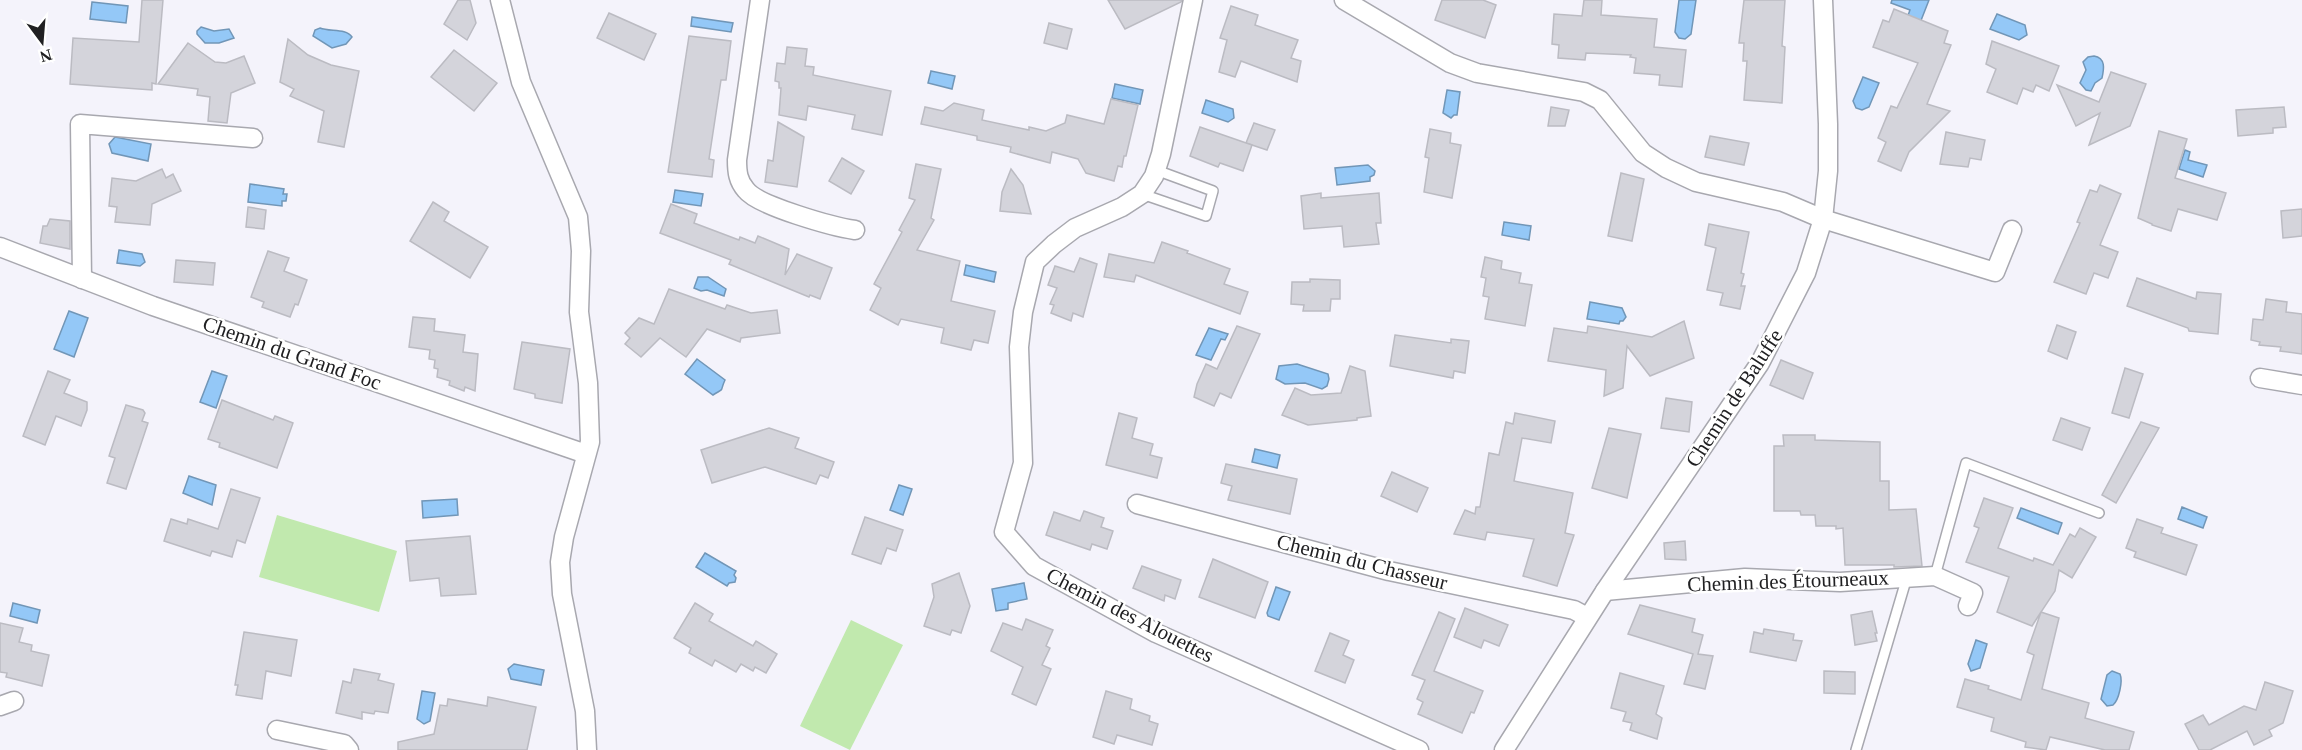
<svg xmlns="http://www.w3.org/2000/svg" width="2302" height="750" viewBox="0 0 2302 750" font-family="Georgia,serif">
	<rect width="100%" height="100%" fill="#f4f3fb"/>
	<g fill="#c1e9ae">
		<path d="M277,515L397,551L379,612L259,577Z"/>
		<path d="M851,620L903,645L850,750L800,726Z"/>
	</g>
	<g fill="#94c8f7" stroke="#7196b7" stroke-width="1.5">
		<path d="M1679,0H1696L1691,34L1685,39L1679,38L1675,32Z"/>
		<path d="M1892,0H1929L1920,23L1907,18L1910,10L1891,3Z"/>
		<path d="M92,2L128,6L126,23L90,19Z"/>
		<path d="M1997,14L2025,25L2027,35L2019,40L1990,29Z"/>
		<path d="M692,17L733,23L731,32L691,26Z"/>
		<path d="M201,27L214,31L229,29L234,38L219,43H205L197,34V31Z"/>
		<path d="M320,28C330,32 346,28 352,37L346,44L332,48L313,36L315,30Z"/>
		<path d="M2094,56C2106,58 2104,69 2102,78L2095,83L2091,91L2086,90L2080,83L2086,70L2083,62L2088,57Z"/>
		<path d="M931,71L955,76L952,89L928,83Z"/>
		<path d="M1863,77L1879,83L1869,107L1862,110L1856,108L1853,101Z"/>
		<path d="M1115,84L1143,90L1140,104L1112,98Z"/>
		<path d="M1447,90L1460,92L1457,115H1454L1451,118L1443,113Z"/>
		<path d="M1206,100L1233,109L1234,118L1228,122L1202,113Z"/>
		<path d="M115,137L151,144L148,161L112,153L109,144Z"/>
		<path d="M2185,150L2190,152L2188,160L2207,165L2203,177L2179,169Z"/>
		<path d="M1368,165L1375,171L1374,175L1370,177V181L1337,185L1335,168Z"/>
		<path d="M250,184L284,189L283,194H287L286,201H282V206L248,202Z"/>
		<path d="M675,190L703,194L701,206L673,202Z"/>
		<path d="M1504,222L1531,226L1529,240L1502,235Z"/>
		<path d="M119,250L142,254L145,262L140,266L117,263Z"/>
		<path d="M966,265L996,272L994,282L964,275Z"/>
		<path d="M698,277H708L726,289L724,296L707,290L701,291L694,288Z"/>
		<path d="M1590,302L1622,308L1626,317L1623,321H1620L1619,324L1587,319Z"/>
		<path d="M69,311L88,318L74,357L54,349Z"/>
		<path d="M1209,328L1228,334L1225,340L1221,339L1211,360L1196,355Z"/>
		<path d="M697,359L725,380C719,393 726,387 713,395L685,374Z"/>
		<path d="M1297,364L1328,374L1329,379L1327,386L1322,389L1305,383L1285,384L1276,379L1279,366Z"/>
		<path d="M212,371L227,376L216,408L200,402Z"/>
		<path d="M1255,449L1280,455L1277,468L1252,462Z"/>
		<path d="M189,476L216,485L212,505L183,493Z"/>
		<path d="M899,485L912,489L903,515L890,510Z"/>
		<path d="M457,499L458,515L423,518L422,501Z"/>
		<path d="M2182,507L2207,517L2203,528L2178,519Z"/>
		<path d="M2021,508L2062,523L2058,534L2017,518Z"/>
		<path d="M705,553L736,571L734,575L736,578L735,582L729,583L727,586L696,567Z"/>
		<path d="M1024,583L1027,599L1008,603V609L996,611L992,589Z"/>
		<path d="M1276,587L1290,592L1279,620L1268,616L1267,613Z"/>
		<path d="M13,603L40,610L37,623L10,616Z"/>
		<path d="M1976,640L1987,644L1980,668L1971,671L1968,664Z"/>
		<path d="M514,664L544,670L541,685L511,679L508,669Z"/>
		<path d="M2112,671L2120,674C2123,681 2119,700 2113,705L2107,706L2101,699L2107,675Z"/>
		<path d="M422,691L435,693L430,721L424,724L417,719Z"/>
	</g>
	<g fill="#d4d4db" stroke="#bbbbc2" stroke-width="1.5">
		<path d="M142,0H163L156,84L152,83V90L70,84L73,38L139,42Z"/>
		<path d="M458,0H470L476,23L467,40L444,24Z"/>
		<path d="M1108,0H1182L1181,2L1125,29Z"/>
		<path d="M1442,0H1483L1496,5L1485,38L1435,20Z"/>
		<path d="M1584,0H1602L1601,15L1657,19L1654,47L1686,50L1682,87L1659,85L1660,75L1634,73L1636,58L1630,57L1631,55L1586,53L1585,60L1558,58L1559,45L1552,44L1554,14L1582,16Z"/>
		<path d="M1744,0H1785L1782,46L1785,47L1782,103L1744,100L1747,61H1743L1744,43H1739Z"/>
		<path d="M1231,6L1258,15L1255,25L1298,40L1291,58L1301,61L1297,82L1241,61L1235,77L1219,72L1227,40L1220,38Z"/>
		<path d="M1894,9L1948,31L1944,43L1951,45L1927,104L1950,111L1909,152L1901,171L1878,161L1886,142L1878,138L1891,106L1897,108L1918,63L1873,47L1883,20L1889,22Z"/>
		<path d="M609,13L656,34L644,60L597,38Z"/>
		<path d="M1049,23L1072,29L1067,49L1044,43Z"/>
		<path d="M689,36L731,41L726,80H721L709,159L714,160L712,177L668,172Z"/>
		<path d="M288,39L308,55L331,65L359,71L344,147L318,142L324,111L290,96L294,89L280,82Z"/>
		<path d="M1992,41L2059,66L2049,91L2036,85L2033,92L2023,88L2017,104L1987,92L1996,69L1986,64Z"/>
		<path d="M188,43L215,62L226,63L244,56L255,83L231,93L227,123L208,121L210,97L197,95L198,89L158,84Z"/>
		<path d="M787,47L807,49L805,66L814,67L813,75L891,91L882,135L852,129L855,115L808,106L806,120L779,115L781,88H779V82L775,81L777,63L785,64Z"/>
		<path d="M454,50L497,83L474,111L431,77Z"/>
		<path d="M2111,72L2146,84L2130,126L2089,145L2100,113L2076,126L2057,85L2099,102Z"/>
		<path d="M1111,99L1138,105L1126,156H1124L1122,167L1118,166L1114,181L1086,173L1078,159L1052,152L1050,163L1010,152L1011,147L977,140V136L921,124L925,107L943,111L954,103L984,110L982,120L1029,130V127L1046,131L1065,123L1067,115L1104,124Z"/>
		<path d="M1551,107L1569,110L1565,126H1548Z"/>
		<path d="M2284,107L2286,127L2273,128V133L2238,136L2236,110Z"/>
		<path d="M778,122L804,137L797,187L765,182L768,160L773,161Z"/>
		<path d="M1254,123L1275,130L1267,150L1246,143Z"/>
		<path d="M1200,127L1252,145L1243,171L1220,163L1218,167L1190,156Z"/>
		<path d="M1430,129L1451,133L1450,143L1461,145L1452,198L1424,192L1429,158L1425,157Z"/>
		<path d="M2159,131L2187,139L2175,178L2226,193L2217,220L2178,209L2171,231L2152,225V224L2138,218Z"/>
		<path d="M1946,132L1985,140L1981,160L1970,158L1968,167L1940,164Z"/>
		<path d="M1710,136L1749,143L1744,165L1705,157Z"/>
		<path d="M842,158L864,171L851,194L829,181Z"/>
		<path d="M916,164L941,169L931,218L934,220L917,250L960,261L951,301L995,311L988,343L974,340L971,350L941,343L944,328L901,319L898,325L870,310L881,288L874,284L902,232L899,230L915,200L909,198Z"/>
		<path d="M162,169L166,178L173,174L181,191L152,204L150,225L115,222L117,207L109,206L112,178L136,181Z"/>
		<path d="M1011,169L1023,185L1031,214L1000,211L1002,192Z"/>
		<path d="M1621,173L1644,179L1632,241L1608,236Z"/>
		<path d="M2100,185L2121,194L2100,245L2118,252L2108,278L2094,273L2086,294L2054,282L2080,223L2077,222L2090,190L2097,192Z"/>
		<path d="M1321,193V198L1379,193L1381,223H1376L1379,244L1344,247L1342,226L1304,229L1301,196Z"/>
		<path d="M433,202L449,212L444,221L488,247L470,278L410,241Z"/>
		<path d="M671,204L697,214L694,223L739,240L740,237L755,243L758,236L789,249L785,275L797,254L832,268L820,299L810,295L809,297L729,264L731,260L660,233Z"/>
		<path d="M248,207L266,210L264,229L246,227Z"/>
		<path d="M2302,209V236L2283,238L2281,211Z"/>
		<path d="M50,219L70,221V249L40,243L43,226H47Z"/>
		<path d="M1709,224L1749,232L1741,273L1744,274L1741,286H1745L1740,309L1720,305L1723,293L1707,290L1716,248L1705,245Z"/>
		<path d="M1162,242L1188,251L1187,253L1230,269L1224,284L1248,292L1240,314L1136,275L1134,282L1104,277L1109,254L1154,263Z"/>
		<path d="M268,251L289,258L284,271L307,280L298,305L295,304L290,317L262,307L264,302L251,297Z"/>
		<path d="M1485,257L1502,261L1501,269L1521,273L1519,283L1532,285L1525,326L1485,319L1489,297L1483,296L1486,278L1481,277Z"/>
		<path d="M1080,258L1097,264L1083,317L1073,313L1071,321L1051,313L1054,305L1050,304L1057,288L1048,285L1055,266L1074,272Z"/>
		<path d="M176,260L215,263L213,285L174,282Z"/>
		<path d="M2137,278L2196,299L2197,292L2221,294L2218,334L2189,331L2188,328L2127,306Z"/>
		<path d="M1310,279L1340,280V299H1331L1330,311H1303L1304,305L1291,304L1292,282H1310Z"/>
		<path d="M669,289L725,309L727,305L751,313L777,310L780,333L741,338L740,342L707,329L686,357L660,338L641,357L625,344L630,338L625,333L639,318L654,324Z"/>
		<path d="M2266,299L2287,302L2286,312L2302,314V354L2280,351L2281,347L2259,345L2260,342L2251,340L2253,319L2263,320Z"/>
		<path d="M413,317L435,319L434,331L465,335L463,352L478,354L475,391L465,387L464,391L449,385L450,381L437,377L438,369L434,368L435,360L429,359L430,350L409,347Z"/>
		<path d="M1684,321L1694,358L1650,376L1627,346L1623,388L1604,396L1606,370L1548,361L1554,328L1587,333L1588,326L1652,337Z"/>
		<path d="M2057,325L2076,332L2067,359L2048,351Z"/>
		<path d="M1237,326L1260,334L1231,398L1220,393L1214,406L1194,397L1197,384L1206,364L1217,369Z"/>
		<path d="M1395,335L1451,343V339L1469,341L1465,373L1454,371L1453,378L1390,366Z"/>
		<path d="M522,342L570,349L562,403L535,398V394L514,389Z"/>
		<path d="M1781,360L1813,373L1803,399L1770,385Z"/>
		<path d="M1350,366L1365,371L1371,416L1357,418V420L1308,425L1282,415L1295,388L1311,395L1341,393Z"/>
		<path d="M2125,368L2143,374L2129,418L2112,413Z"/>
		<path d="M48,371L70,380L64,393L87,402V410L81,426L56,416L45,445L23,436Z"/>
		<path d="M1666,398L1692,402L1689,432L1661,428Z"/>
		<path d="M222,400L273,420L275,416L293,423L277,468L219,447L220,443L208,439Z"/>
		<path d="M126,405L143,410L145,413L142,421L148,423L126,489L107,483L115,458L109,456Z"/>
		<path d="M1119,413L1137,418L1132,438L1153,444L1150,455L1162,458L1157,478L1106,465Z"/>
		<path d="M1515,413L1555,421L1551,443L1522,438L1514,481L1573,493L1565,533L1574,535L1557,586L1523,576L1534,539L1487,532L1485,540L1454,534L1465,510L1475,514L1476,507H1480L1489,453L1499,455L1506,422L1513,424Z"/>
		<path d="M2061,418L2090,428L2082,450L2053,440Z"/>
		<path d="M2141,422L2159,428L2116,503L2102,495Z"/>
		<path d="M769,428L799,438L795,448L834,462L828,478L820,475L816,484L765,467L712,483L701,450Z"/>
		<path d="M1609,428L1641,434L1627,498L1592,488Z"/>
		<path d="M1783,435H1815V440L1880,442V481H1889V510L1916,509L1922,566L1894,567V565H1845L1843,528L1836,529V526H1816L1815,515H1801L1800,511H1774V446H1784Z"/>
		<path d="M1226,464L1297,479L1290,514L1228,500L1232,486L1221,483Z"/>
		<path d="M1392,472L1428,488L1417,512L1381,496Z"/>
		<path d="M231,489L260,498L245,543L237,540L232,557L212,551L210,556L164,541L171,519L187,524L188,519L218,529Z"/>
		<path d="M1984,498L2013,508L1998,548L2033,561L2034,558L2053,565L2070,534L2075,537L2080,528L2096,537L2072,578L2059,570L2055,591L2041,612L2059,618L2042,689L2089,703L2085,718L2134,732L2129,750H2105L2050,737L2046,750L2025,747L2026,742L1991,731L1994,718L1957,707L1965,679L1989,686L1988,689L2021,700L2034,655L2027,652L2041,612L2032,626L1997,612L2009,577L1966,562L1979,528L1974,526Z"/>
		<path d="M1084,511L1104,518L1101,527L1113,531L1107,549L1092,544L1090,550L1046,535L1054,512L1080,521Z"/>
		<path d="M865,517L903,530L896,551L887,548L881,564L852,554Z"/>
		<path d="M2137,519L2163,528L2161,533L2197,545L2186,575L2134,557L2136,552L2126,548Z"/>
		<path d="M470,536L476,594L441,596L439,578L410,581L406,541Z"/>
		<path d="M1685,541L1686,560L1665,559L1664,543Z"/>
		<path d="M1213,559L1268,582L1255,618L1199,597Z"/>
		<path d="M1142,566L1181,580L1175,599L1165,595L1164,601L1133,588Z"/>
		<path d="M959,573L970,606L961,633L952,630L950,635L924,626L934,597L932,584Z"/>
		<path d="M695,603L713,614L709,621L753,646L756,641L777,654L766,673L755,667L753,671L741,664L736,672L715,660L712,666L689,653L691,648L674,638Z"/>
		<path d="M1640,605L1695,619L1692,632L1703,635L1698,654L1713,656L1705,689L1684,684L1693,654L1628,634Z"/>
		<path d="M1465,608L1508,625L1499,646L1484,640L1481,648L1454,637Z"/>
		<path d="M1872,611L1877,633H1875L1877,641L1855,645L1851,615Z"/>
		<path d="M1439,612L1455,619L1434,671L1483,691L1474,713L1471,712L1462,733L1418,714L1423,702L1417,699L1425,680L1412,675Z"/>
		<path d="M1026,619L1053,630L1046,646L1050,648L1042,665L1051,669L1036,705L1012,694L1023,667L991,651L1003,623L1022,630Z"/>
		<path d="M0,623L23,628L19,642L32,645L31,651L49,655L42,686L6,677L7,673L0,672Z"/>
		<path d="M1764,629L1794,634L1793,640L1802,641L1796,661L1750,652L1754,632L1763,634Z"/>
		<path d="M244,632L297,640L291,676L266,671L262,699L236,695L238,685H235Z"/>
		<path d="M1330,633L1349,641L1343,655L1354,660L1345,683L1315,671Z"/>
		<path d="M354,669L380,674L378,680L394,684L388,713L375,711L374,714L362,712V719L336,713L343,681L351,683Z"/>
		<path d="M1824,671L1855,672V694L1824,693Z"/>
		<path d="M1620,673L1664,686L1656,714L1662,718L1657,739L1630,730L1632,723L1623,721L1626,712L1611,708Z"/>
		<path d="M2265,682L2293,691L2283,723L2269,730L2272,736L2254,745L2247,731L2210,750H2199L2185,724L2203,715L2209,725L2244,706L2256,710Z"/>
		<path d="M1106,691L1132,699L1130,709L1150,716L1149,721L1158,724L1152,745L1117,735L1114,744L1093,737Z"/>
		<path d="M488,697L536,707L527,750H398V742L434,734L440,705L447,706L448,699L487,706Z"/>
	</g>
	<g fill="none" stroke-linecap="round" stroke-linejoin="round">
		<g stroke="#a8a8af" stroke-width="12">
			<g id="service">
				<path d="M1142,194L1206,216L1213,191L1156,170"/>
				<path d="M1935,576L1966,463L2099,513"/>
				<path d="M1856,750L1907,577"/>
			</g>
		</g>
		<g stroke="#a8a8af" stroke-width="21">
			<g id="minor">
				<path d="M500,0L521,82L578,217L581,251L579,312L588,383L590,442L564,537L560,562L562,594L585,711L587,750"/>
				<path d="M760,0L737,160C737,172 738,181 746,190C758,206 834,227 855,230"/>
				<path d="M1193,0L1161,154L1154,176L1142,194L1122,207L1075,228L1054,244L1035,262L1023,312L1019,347L1023,463L1004,532L1034,566L1156,633L1419,750"/>
				<path d="M1344,0L1450,63L1477,73L1584,92L1600,100L1643,153L1666,168L1696,182L1783,202L1823,219L1995,272L2012,230"/>
				<path d="M0,247L153,306L586,454"/>
				<path d="M82,279L80,124L253,138"/>
				<path d="M2260,378L2302,385"/>
				<path d="M1137,504L1389,571L1574,610L1587,617"/>
				<path d="M1605,591L1745,578L1840,582L1935,576L1973,593L1968,606"/>
				<path d="M0,706L14,701"/>
				<path d="M277,730L344,744L349,750"/>
				<path d="M1504,750L1605,591L1760,363L1806,273L1823,219L1828,171V124L1823,0"/>
			</g>
		</g>
		<use href="#service" stroke="#fff" stroke-width="9"/>
		<use href="#minor" stroke="#fff" stroke-width="18"/>
	</g>
	<g text-anchor="middle" stroke-width="5" stroke-linejoin="round" paint-order="stroke">
		<g font-size="21" fill="#202022" stroke="#fff">
			<text transform="translate(292 353) rotate(19)" y="7">Chemin du Grand Foc</text>
			<text transform="translate(1734 398) rotate(-57)" y="7">Chemin de Baluffe</text>
			<text transform="translate(1362 562) rotate(14)" y="7">Chemin du Chasseur</text>
			<text transform="translate(1788 581) rotate(-2)" y="7">Chemin des Étourneaux</text>
			<text transform="translate(1130 615) rotate(27)" y="7">Chemin des Alouettes</text>
		</g>
	</g>
	<g transform="translate(42 42) rotate(164)" stroke="#ffffff" stroke-width="4.5" paint-order="stroke">
	<path d="M0-4.5L10 22L0 15L-10 22Z" fill="#202022"/>
	<text y="-9" font-size="16" font-weight="bold" text-anchor="middle" fill="#202022">N</text>
	</g>
</svg>
